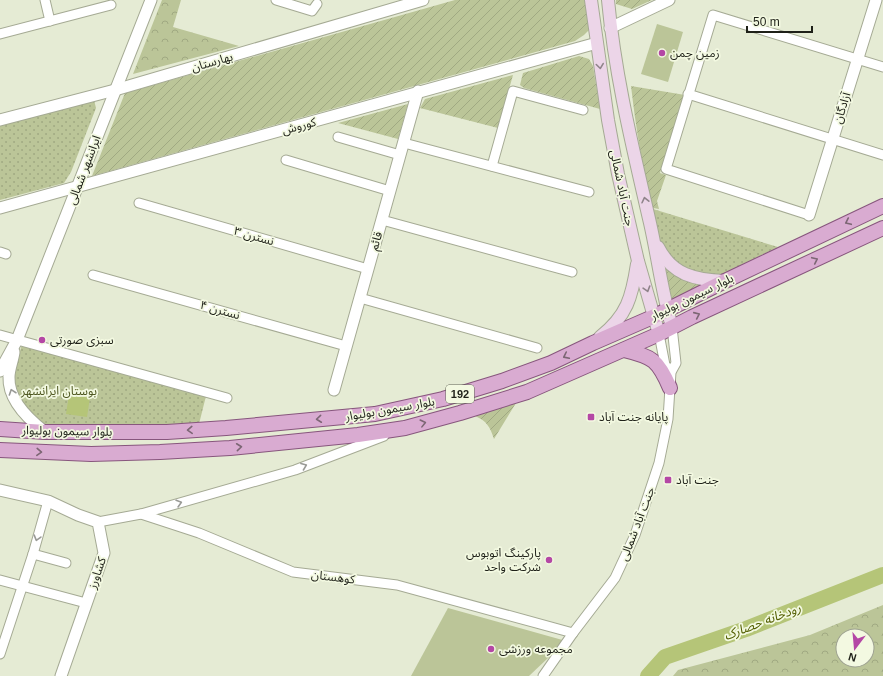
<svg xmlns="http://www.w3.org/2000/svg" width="883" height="676" viewBox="0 0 883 676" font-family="Arial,'Noto Sans Arabic',sans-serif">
	<defs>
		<pattern id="grass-dots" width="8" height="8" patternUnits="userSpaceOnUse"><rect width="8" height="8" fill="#bbc598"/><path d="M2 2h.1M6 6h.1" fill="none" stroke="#a0a982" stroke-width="1.8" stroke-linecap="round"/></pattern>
		<pattern id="forest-crowns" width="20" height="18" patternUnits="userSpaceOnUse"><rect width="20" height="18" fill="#bbc598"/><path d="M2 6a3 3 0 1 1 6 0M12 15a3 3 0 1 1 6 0" fill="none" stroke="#a0a982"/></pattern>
		<pattern id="garden-furrows" width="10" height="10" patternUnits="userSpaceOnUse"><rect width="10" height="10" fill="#bbc598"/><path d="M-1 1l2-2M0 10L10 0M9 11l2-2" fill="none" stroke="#a0a982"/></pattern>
	</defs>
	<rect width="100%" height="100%" fill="#e5ebd4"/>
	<g fill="url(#grass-dots)">
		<path d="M94,100L96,108L71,172L64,183L0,200V126Z"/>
		<path d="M653,209L778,247L724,274L716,276L685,271L661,245Z"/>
		<path d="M22,344L206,396L199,424L118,427L57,426L44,424L34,418L18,396L13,376Z"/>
	</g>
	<g fill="url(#forest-crowns)" fill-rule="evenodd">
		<path d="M162,0H181L173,27L239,46L133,74Z"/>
		<path d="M883,605V676H673L678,670L810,635ZM843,636H867V660H843Z"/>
	</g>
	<g fill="url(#garden-furrows)">
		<path d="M455,0H586L589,30L584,35L575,41L92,176L125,93Z"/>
		<path d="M616,0H652L632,9L616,4Z"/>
		<path d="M579,56L589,59L593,66L600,109L524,88L520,85L523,73Z"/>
		<path d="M513,75L498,128L420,108L425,99Z"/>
		<path d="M631,86L685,95L660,173L666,175L657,201L659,209L653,208C642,168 636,128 631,86Z"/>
		<path d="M408,104L398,139L338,123Z"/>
		<path d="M660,258L709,283L673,300L667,288Z"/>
		<path d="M516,403L494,439C490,427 487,421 475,416Z"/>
	</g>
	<g fill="#bbc598">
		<path d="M657,24L683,32L668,82L641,74Z"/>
		<path d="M448,608L566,641L529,676H411Z"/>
	</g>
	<path fill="#b5c578" d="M70,388L91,391L87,417L66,414Z"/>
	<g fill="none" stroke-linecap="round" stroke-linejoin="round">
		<path stroke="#b5c578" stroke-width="16" d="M648,676L665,657L746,629L883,575"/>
		<g stroke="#a5aa94" stroke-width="11">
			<g id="minor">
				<path d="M45,0L50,21"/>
				<path d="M276,0L312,11L317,4"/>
				<path d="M0,34L111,5"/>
				<path d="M688,94L883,155"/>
				<path d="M338,137L400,155"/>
				<path d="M404,143L589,192"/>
				<path d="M286,160L390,191"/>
				<path d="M492,166L513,91L583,110"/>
				<path d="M139,203L368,269"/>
				<path d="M809,215L666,169L713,15L883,67"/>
				<path d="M382,220L572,272"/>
				<path d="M0,252L6,254"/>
				<path d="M93,275L346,346"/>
				<path d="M360,298L537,348"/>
				<path d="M659,334L665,365L671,372"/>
				<path d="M0,335L227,398"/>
				<path d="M141,514L295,470L384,436"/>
				<path d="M98,522L141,514L199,533L293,572L397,585L573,633"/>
				<path d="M33,554L66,563"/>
				<path d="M0,580L86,603"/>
				<path d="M0,654L33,554L48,501"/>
				<path d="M543,676L573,633L615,578L635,535L659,463L668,419L671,372L676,363L672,327"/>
			</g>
		</g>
		<g stroke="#a5aa94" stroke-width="13">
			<g id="tertiary">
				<path d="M610,28L669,0"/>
				<path d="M0,120L115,90L423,0"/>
				<path d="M0,208L597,43"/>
				<path d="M809,215L876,0"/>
				<path d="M14,352C13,360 9,369 9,377C8,400 28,419 45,432"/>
				<path d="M0,371L17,340L151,0"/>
				<path d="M334,390L418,91"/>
				<path d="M0,490L48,501L78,515L98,522L104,553L61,676"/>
			</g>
		</g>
		<g stroke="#a5aa94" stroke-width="14">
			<g id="secondary">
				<path d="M591,0L608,120L618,174L638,261L659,334"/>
				<path d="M608,0C615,76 633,149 650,223C658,258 662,293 672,327"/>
				<path d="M658,247C672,275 695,280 725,281"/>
				<path d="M600,337C627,316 632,297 637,264"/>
			</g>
		</g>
		<g stroke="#87567d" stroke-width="16">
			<g id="primary">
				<path d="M624,350C653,357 658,360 670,388"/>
				<path d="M0,429L45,432H167L226,428L375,414L443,399L502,381L551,363L593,343L655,316L725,281L883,206"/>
				<path d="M0,450L91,454L160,452L230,448L358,435L405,428L460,413L527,392L659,334L692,317L883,228"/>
			</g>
		</g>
		<use href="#minor" stroke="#fff" stroke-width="9"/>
		<use href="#tertiary" stroke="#fff" stroke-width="11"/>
		<use href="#secondary" stroke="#ecd5e8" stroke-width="12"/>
		<use href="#primary" stroke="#d9abd1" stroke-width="14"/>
	</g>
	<defs><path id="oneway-chevron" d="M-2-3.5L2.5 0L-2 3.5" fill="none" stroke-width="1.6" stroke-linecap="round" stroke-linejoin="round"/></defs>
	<g stroke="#8f848a">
		<use href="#oneway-chevron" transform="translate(600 66) rotate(82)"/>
		<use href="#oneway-chevron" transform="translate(645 200) rotate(-103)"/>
		<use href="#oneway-chevron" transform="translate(647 289) rotate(73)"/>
	</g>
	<g stroke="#7c6674">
		<use href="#oneway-chevron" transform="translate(848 222) rotate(155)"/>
		<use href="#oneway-chevron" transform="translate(815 260) rotate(-25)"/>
		<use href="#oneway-chevron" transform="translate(697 315) rotate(-24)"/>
		<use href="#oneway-chevron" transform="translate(566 356) rotate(154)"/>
		<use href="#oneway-chevron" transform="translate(319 419) rotate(174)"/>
		<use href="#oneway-chevron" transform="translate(423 423) rotate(-14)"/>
		<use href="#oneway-chevron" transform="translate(190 430) rotate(177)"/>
		<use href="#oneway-chevron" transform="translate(239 447) rotate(-6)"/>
		<use href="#oneway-chevron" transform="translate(39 452) rotate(3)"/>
	</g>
	<g stroke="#9a9b97">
		<use href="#oneway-chevron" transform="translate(12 392) rotate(-109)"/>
		<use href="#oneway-chevron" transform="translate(304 466) rotate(-21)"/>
		<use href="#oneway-chevron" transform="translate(179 503) rotate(-16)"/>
		<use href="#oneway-chevron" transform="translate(37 538) rotate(106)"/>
	</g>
	<g fill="#b447a5" stroke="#f3f9e1" stroke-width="1.5">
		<circle cx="662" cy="53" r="4"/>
		<circle cx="42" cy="340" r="4"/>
		<rect x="587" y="413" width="8" height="8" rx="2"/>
		<rect x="664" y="476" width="8" height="8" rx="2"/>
		<circle cx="549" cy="560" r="4"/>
		<circle cx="491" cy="649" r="4"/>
	</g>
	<g text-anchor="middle" stroke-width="3.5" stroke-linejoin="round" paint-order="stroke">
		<rect fill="#f3f9e1" stroke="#5e6154" stroke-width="1" x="446" y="385" width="28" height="18" rx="3"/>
		<g font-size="11" font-weight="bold" fill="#1e2018">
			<text x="460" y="398">192</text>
		</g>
		<g font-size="12" fill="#1e2018" stroke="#f3f9e1" text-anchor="start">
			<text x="670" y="57">زمین چمن</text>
			<text x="50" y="344">سبزی صورتی</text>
			<text x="599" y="421">پایانه جنت آباد</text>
			<text x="676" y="484">جنت آباد</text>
			<text x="541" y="557" text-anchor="end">پارکینگ اتوبوس<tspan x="541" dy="14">شرکت واحد</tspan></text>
			<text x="499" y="653">مجموعه ورزشی</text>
		</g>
		<g font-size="12" fill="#1e2018" stroke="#f3f9e1">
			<text transform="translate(212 62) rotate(-16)" y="4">بهارستان</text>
			<text transform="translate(842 108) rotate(-73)" y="4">آزادگان</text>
			<text transform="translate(299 126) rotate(-15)" y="4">کوروش</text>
			<text transform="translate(84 170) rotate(-69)" y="4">ایرانشهر شمالی</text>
			<text transform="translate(622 188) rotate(78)" y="4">جنت آباد شمالی</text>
			<text transform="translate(254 236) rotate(16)" y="4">نسترن ۳</text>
			<text transform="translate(376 241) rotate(-74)" y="4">قائم</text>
			<text transform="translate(692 297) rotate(-26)" y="4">بلوار سیمون بولیوار</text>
			<text transform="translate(220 310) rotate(16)" y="4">نسترن ۴</text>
			<text transform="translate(390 409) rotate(-10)" y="4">بلوار سیمون بولیوار</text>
			<text transform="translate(67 431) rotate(1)" y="4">بلوار سیمون بولیوار</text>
			<text transform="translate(637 524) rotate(-69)" y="4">جنت آباد شمالی</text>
			<text transform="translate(97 573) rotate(-71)" y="4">کشاورز</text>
			<text transform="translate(333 577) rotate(7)" y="4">کوهستان</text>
		</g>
		<g font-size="12" fill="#4e5720" stroke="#f3f9e1">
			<text x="59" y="395">بوستان ایرانشهر</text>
		</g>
		<g font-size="13" font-style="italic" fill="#525e00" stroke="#f3f9e1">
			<text transform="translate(762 621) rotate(-21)" y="5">رودخانه حصارک</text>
		</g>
	</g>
	<g transform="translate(855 648) rotate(196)"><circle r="19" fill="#f3f9e1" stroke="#9ea291"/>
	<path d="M0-3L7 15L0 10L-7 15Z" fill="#b447a5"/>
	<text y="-6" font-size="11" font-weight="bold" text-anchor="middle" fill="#1e2018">N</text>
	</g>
	<path d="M747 26v6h65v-6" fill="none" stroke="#1e2018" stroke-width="2"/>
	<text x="753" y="26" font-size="12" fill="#1e2018" stroke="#f3f9e1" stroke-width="3" paint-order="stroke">50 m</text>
</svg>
